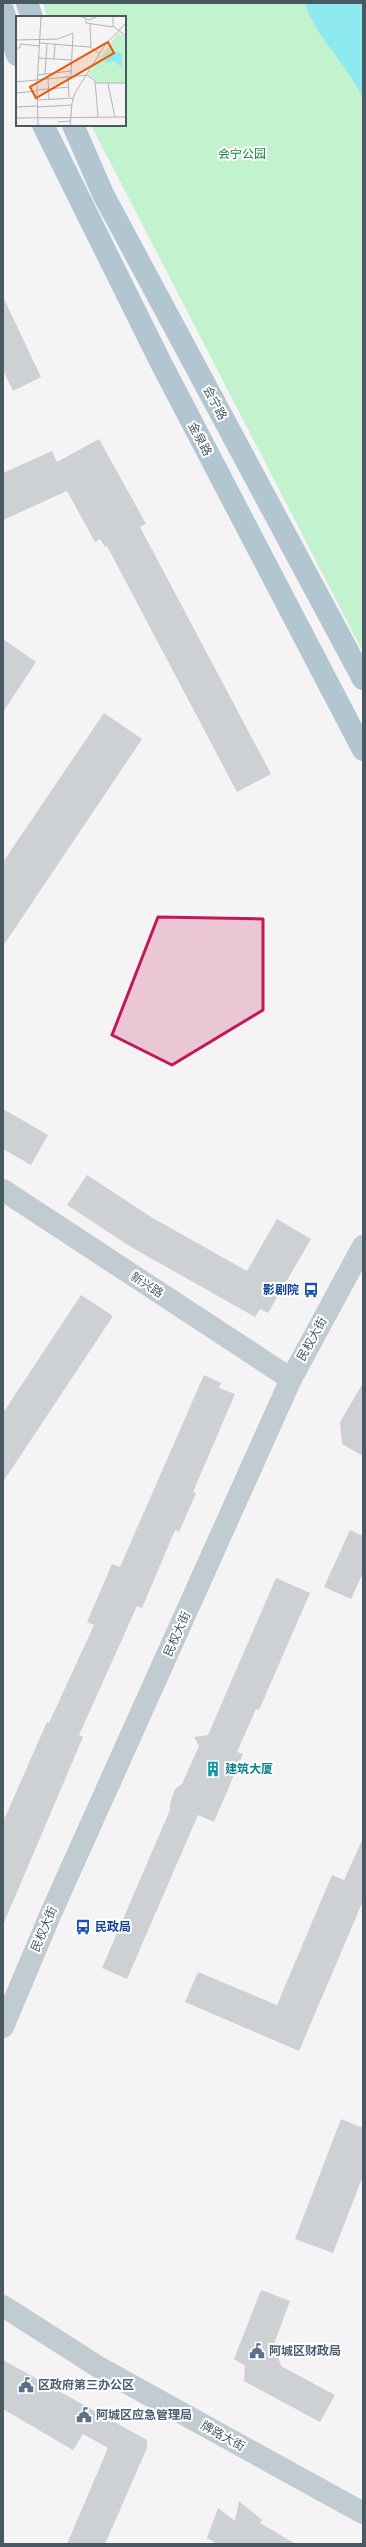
<svg xmlns="http://www.w3.org/2000/svg" width="366" height="2547" viewBox="0 0 366 2547" font-family="Poppins,'Noto Sans SC',sans-serif">
	<rect width="100%" height="100%" fill="#f5f3f3"/>
	<path fill="#c2f2ce" d="M43,3H363V652L91,125H125V17H47Z"/>
	<path fill="#8ee9f0" d="M305,3H363V99C348,64 316,39 305,3Z"/>
	<g fill="#cdd1d5">
		<path d="M3,297L41,377L13,391L3,370Z"/>
		<path d="M99,439L146,524L140,527L271,774L237,792L107,546L105,547L100,539L95,542L67,491L3,520V473L52,451L57,462Z"/>
		<path d="M3,639L36,662L3,712Z"/>
		<path d="M104,713L142,739L3,946V862Z"/>
		<path d="M3,1109L48,1135L31,1165L3,1149Z"/>
		<path d="M87,1175L151,1217L247,1271L277,1219L311,1239L268,1313L260,1309L255,1317L131,1247L67,1205Z"/>
		<path d="M81,1295L113,1316L3,1482V1413Z"/>
		<path d="M204,1375L221,1383L219,1388L235,1394L193,1492L196,1493L179,1532L175,1530L142,1608L137,1606L79,1735L83,1737L3,1925V1822L47,1722L49,1723L94,1625L87,1622L112,1564L120,1567Z"/>
		<path d="M363,1383V1456L342,1444L340,1422Z"/>
		<path d="M350,1530L363,1536V1573L351,1599L324,1587Z"/>
		<path d="M276,1578L310,1593L259,1710L256,1709L237,1752L243,1754L214,1822L198,1815L127,1979L102,1968L170,1810V1803L175,1789L182,1784L199,1746L194,1737L208,1735Z"/>
		<path d="M363,1838V1901L299,2051L185,2002L198,1972L277,2005L332,1875L344,1880Z"/>
		<path d="M341,2119L363,2128V2176L333,2253L295,2239Z"/>
		<path d="M261,2290L290,2301L274,2344L281,2366L335,2395L320,2422L244,2381L245,2366L234,2359Z"/>
		<path d="M3,2360L147,2440V2448L105,2544H67L108,2448L83,2434L73,2450L3,2409Z"/>
		<path d="M239,2501L262,2520L260,2523L296,2544H217L207,2538L218,2508L235,2521Z"/>
	</g>
	<g fill="none" stroke-linecap="round" stroke-linejoin="round">
		<g stroke="#c1ccd2" stroke-width="22">
			<path d="M3,1190L291,1379"/>
			<path d="M3,2027L51,1913L291,1379L363,1246"/>
			<path d="M3,2306L100,2368L363,2513"/>
		</g>
		<g stroke="#b2c6d2" stroke-width="22">
			<path d="M27,3L32,17"/>
			<path d="M3,10L17,55"/>
			<path d="M43,125L161,363L363,750"/>
			<path d="M73,125L103,194L363,679"/>
		</g>
	</g>
	<path fill="#c2185b" fill-opacity="0.2" stroke="#c2185b" stroke-width="3" stroke-linejoin="round" d="M158,917L263,919V1010L172,1065L112,1035Z"/>
	<defs>
		<g id="bus-bare" transform="scale(1.2)"><path d="M-5-6H5V4H4V6H2V4H-2V6H-4V4H-5ZM-3.5-4V0h7V-4ZM-3.5 1.2v1.5H-2V1.2ZM2 1.2v1.5H3.5V1.2Z" fill="#1a4fb4" stroke="#fff" stroke-width="2.5" paint-order="stroke"/></g>
		<g id="building-bare" transform="scale(1.2)"><path d="M-4-6H4V6H1V3H-1V6H-4ZM-2.5-4.3h1.7v1.8h-1.7ZM.8-4.3h1.7v1.8H.8ZM-2.5-1h1.7V.8h-1.7ZM.8-1h1.7V.8H.8Z" fill="#0f9aa8" stroke="#fff" stroke-width="2.5" paint-order="stroke"/></g>
		<g id="civic-bare" transform="scale(1.2)"><path d="M-.6-6.5H3V-4.5H.6V-3L4-1V1h2V6H-6V1h2V-1L-.6-3ZM-1.2 2.5V6h2.4V2.5Z" fill="#5c6f8a" stroke="#fff" stroke-width="2.5" paint-order="stroke"/></g>
	</defs>
	<g fill-rule="evenodd">
		<use href="#bus-bare" x="311" y="1290"/>
		<use href="#building-bare" x="213" y="1769"/>
		<use href="#bus-bare" x="83" y="1927"/>
		<use href="#civic-bare" x="257" y="2351"/>
		<use href="#civic-bare" x="26" y="2385"/>
		<use href="#civic-bare" x="84" y="2415"/>
	</g>
	<g text-anchor="middle" stroke-width="4" stroke-linejoin="round" paint-order="stroke">
		<g font-size="12" fill="#15883f" stroke="#fff">
			<text x="242" y="158">会宁公园</text>
		</g>
		<g font-size="12" fill="#495961" stroke="#fff">
			<text transform="translate(215 403) rotate(62)" y="4">会宁路</text>
			<text transform="translate(200 439) rotate(62)" y="4">金泉路</text>
			<text transform="translate(147 1285) rotate(33)" y="4">新兴路</text>
			<text transform="translate(312 1339) rotate(-61)" y="4">民权大街</text>
			<text transform="translate(177 1634) rotate(-66)" y="4">民权大街</text>
			<text transform="translate(44 1929) rotate(-67)" y="4">民权大街</text>
			<text transform="translate(223 2436) rotate(29)" y="4">牌路大街</text>
		</g>
		<g font-size="12" font-weight="bold" fill="#164399" stroke="#fff" text-anchor="end">
			<text x="299" y="1294">影剧院</text>
			<text x="95" y="1931" text-anchor="start">民政局</text>
		</g>
		<g font-size="12" font-weight="bold" fill="#0d838f" stroke="#fff" text-anchor="start">
			<text x="225" y="1773">建筑大厦</text>
		</g>
		<g font-size="12" font-weight="bold" fill="#4e5e75" stroke="#fff" text-anchor="start">
			<text x="269" y="2355">阿城区财政局</text>
			<text x="38" y="2389">区政府第三办公区</text>
			<text x="96" y="2419">阿城区应急管理局</text>
		</g>
	</g>
	<g transform="translate(16 16)">
		<rect width="110" height="110" fill="#f5f3f3"/>
		<path d="M102,17L110,21L109,67H81L72,58Z" fill="#c2f2ce"/>
		<path d="M98,35L106,38V51L98,45L88,47Z" fill="#8ee9f0"/>
		<path fill="none" stroke="#b0b5b9" stroke-width="1" d="M64,0L73,4L82,0M97,0V10L110,20M70,4V7L97,11M74,8L75,31M0,24L42,23L57,17L55,59M23,27L74,31L84,38M0,32H4V28L23,30M22,42L56,44M38,43L39,28M29,58L31,27M21,59L55,55M52,60L53,81M32,62L33,83M0,66L71,59L79,65L82,101M80,67H110M92,68L99,101M21,74L53,71M0,77L21,75M21,84L58,82M0,91L21,90M21,91L56,89M0,102L110,101M42,106L54,105M22,110L21,71L25,0M54,110L56,87L59,77L89,29L110,7"/>
		<path fill="#e8590c" fill-opacity="0.15" stroke="#e8590c" stroke-width="2" d="M92,26L98,37L20,82L14,71Z"/>
		<rect width="110" height="110" fill="none" stroke="#495961" stroke-width="2"/>
	</g>
	<rect width="366" height="2547" fill="none" stroke="#495961" stroke-width="8"/>
</svg>
